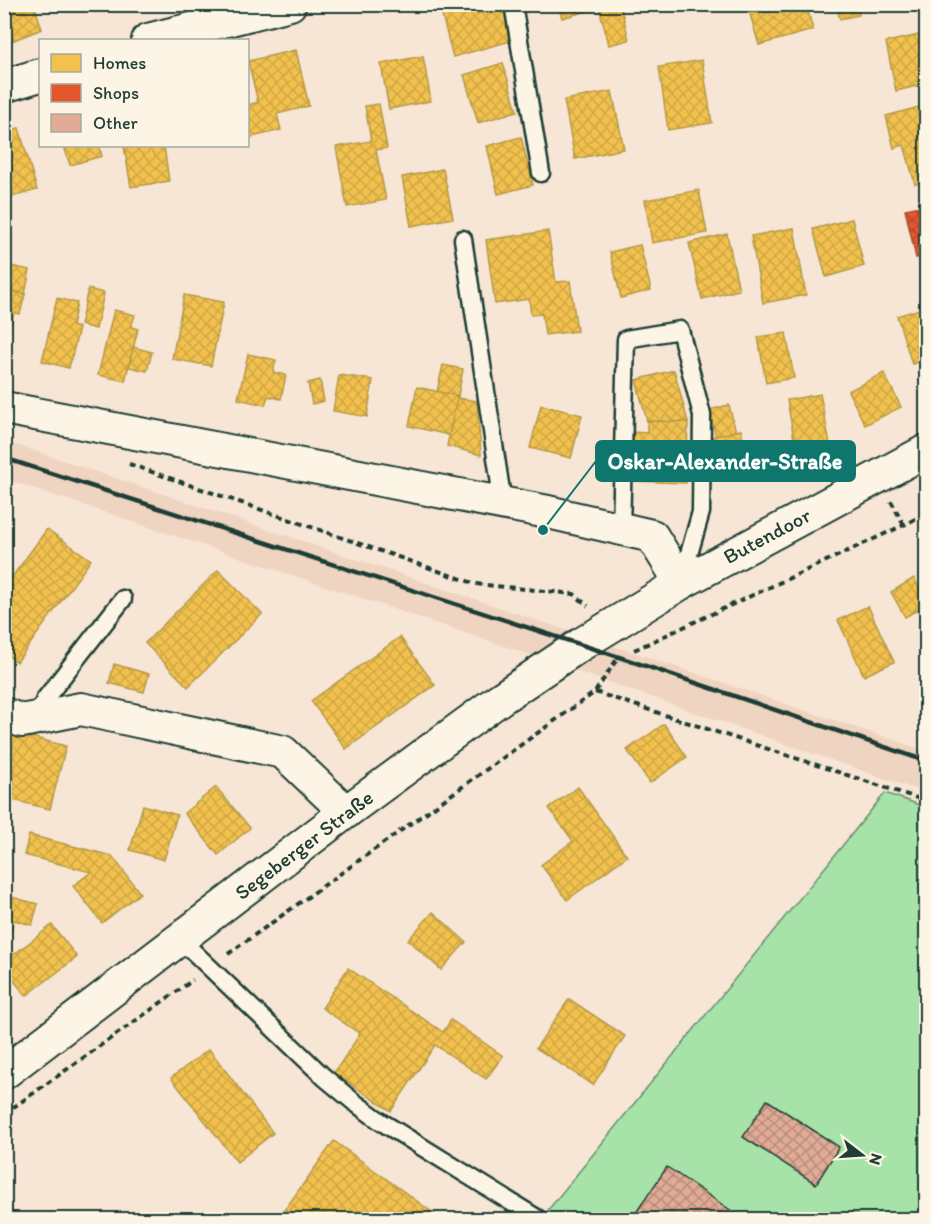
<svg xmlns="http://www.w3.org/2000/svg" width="931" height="1224" viewBox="0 0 931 1224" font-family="Itim,sans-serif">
	<defs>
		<pattern id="homes-cross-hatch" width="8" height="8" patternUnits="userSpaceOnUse" patternTransform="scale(1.5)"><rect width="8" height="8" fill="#f2c14e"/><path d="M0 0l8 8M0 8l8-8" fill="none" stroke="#cfa745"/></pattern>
		<pattern id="shops-cross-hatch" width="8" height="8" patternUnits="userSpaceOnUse" patternTransform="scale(1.5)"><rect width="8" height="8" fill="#e4572e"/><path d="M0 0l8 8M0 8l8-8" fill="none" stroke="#b84928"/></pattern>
		<pattern id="building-cross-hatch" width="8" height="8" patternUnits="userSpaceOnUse" patternTransform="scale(1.5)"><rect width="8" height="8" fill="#e1ab96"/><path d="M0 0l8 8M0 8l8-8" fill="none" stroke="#b68c7b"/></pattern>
	</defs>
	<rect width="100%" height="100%" fill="#f7e6d5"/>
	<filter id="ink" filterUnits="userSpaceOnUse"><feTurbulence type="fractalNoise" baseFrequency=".0167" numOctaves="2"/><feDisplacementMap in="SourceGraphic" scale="12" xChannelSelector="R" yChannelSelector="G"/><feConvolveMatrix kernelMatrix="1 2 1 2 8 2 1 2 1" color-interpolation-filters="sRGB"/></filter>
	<g filter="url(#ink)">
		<path fill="#f0d4c2" d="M5,441L926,751V793L510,648L5,479Z"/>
		<path fill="#a7e2a9" stroke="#63906e" stroke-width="1.5" d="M885,793L926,807V1219L540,1220Z"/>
		<g fill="url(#homes-cross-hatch)" stroke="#b39946" stroke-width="1.5">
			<path d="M4,4H34L42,29L9,42L4,29Z"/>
			<path d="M439,4H505L514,40L453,57Z"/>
			<path d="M558,4H620L629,40L609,45L599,8L562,18Z"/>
			<path d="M747,4H806L813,30L759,45Z"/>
			<path d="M824,4H856L859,15L840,19L836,6L825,9Z"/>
			<path d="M924,34L926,48V84L896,91L886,42Z"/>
			<path d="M296,50L309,106L277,114L281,130L248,138V105L258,102L248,61Z"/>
			<path d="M423,56L431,101L389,109L381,64Z"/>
			<path d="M702,60L712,123L668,130L659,67Z"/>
			<path d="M503,63L517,111L478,123L464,75Z"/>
			<path d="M612,91L624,149L575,159L564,100Z"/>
			<path d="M379,104L387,148L376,150L386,200L347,207L336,147L371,141L365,106Z"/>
			<path d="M926,105V181L915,184L904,145L894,148L886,116Z"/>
			<path d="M19,128L37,190L4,199V132Z"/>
			<path d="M521,137L533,185L498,194L487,146Z"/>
			<path d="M64,146H99L102,156L70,165Z"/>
			<path d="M124,146H164L169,181L131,187Z"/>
			<path d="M443,169L453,218L411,226L402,177Z"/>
			<path d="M699,190L707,233L652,243L645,200Z"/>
			<path d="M852,219L864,266L826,277L813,229Z"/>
			<path d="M794,228L806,295L763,303L751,236Z"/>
			<path d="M548,231L556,282L570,281L577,331L545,335L542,314L531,315L529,299L495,304L486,240Z"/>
			<path d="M727,234L739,290L702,299L689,243Z"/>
			<path d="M640,245L651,290L621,298L610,252Z"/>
			<path d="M6,265L30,270L25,294L4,289Z"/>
			<path d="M4,289L25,294L20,314L4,311Z"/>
			<path d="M88,289L104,293L96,329L80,325Z"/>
			<path d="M184,295L224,302L211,366L172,359Z"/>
			<path d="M57,298L77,303L72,326L79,328L69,368L42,361Z"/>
			<path d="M926,307V360L912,364L897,316Z"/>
			<path d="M114,310L135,315L131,327L138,329L125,381L98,375Z"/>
			<path d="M4,311L14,313L4,354Z"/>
			<path d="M786,333L794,378L766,383L758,337Z"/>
			<path d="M133,347L152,352L147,371L129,367Z"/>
			<path d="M248,354L276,360L273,372L286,375L281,399L268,396L265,405L238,399Z"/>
			<path d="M443,365L463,369L458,396L437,392Z"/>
			<path d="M674,370L688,422L647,421L636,380Z"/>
			<path d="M884,373L901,407L865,425L848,391Z"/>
			<path d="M339,375L373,380L367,417L333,411Z"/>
			<path d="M320,380L324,401L312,404L308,383Z"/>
			<path d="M417,387L458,396L449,435L409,426Z"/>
			<path d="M820,394L830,444L796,450L787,400Z"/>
			<path d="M457,398L477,401L481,455L447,446Z"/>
			<path d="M541,405L582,415L571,458L530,448Z"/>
			<path d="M729,405L736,432L716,437L709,410Z"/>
			<path d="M647,421L688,422L686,483L630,481L632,432L647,433Z"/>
			<path d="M741,430L750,470L717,478L707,438Z"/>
			<path d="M47,529L91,560L17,662L4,653V588Z"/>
			<path d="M218,570L262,614L188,687L145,643Z"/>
			<path d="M914,578L926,601V605L905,617L891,592Z"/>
			<path d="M868,606L894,662L864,676L838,620Z"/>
			<path d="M400,637L435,685L346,749L311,701Z"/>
			<path d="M114,664L149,674L144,692L109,683Z"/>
			<path d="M664,724L687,757L650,783L627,750Z"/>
			<path d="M4,730L66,746L50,809L4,798Z"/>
			<path d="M216,787L250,828L218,855L184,813Z"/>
			<path d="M578,787L627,856L567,900L541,865L573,841L549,808Z"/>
			<path d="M143,805L177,815L164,860L130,850Z"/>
			<path d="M29,835L112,856L140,893L102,923L73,886L91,872L24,855Z"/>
			<path d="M4,895L38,904L32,925L14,920L6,950Z"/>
			<path d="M433,912L466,942L441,970L408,940Z"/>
			<path d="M52,925L77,957L26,996L4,968V962Z"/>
			<path d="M348,968L443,1032L451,1020L503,1056L486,1079L435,1045L391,1111L334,1073L360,1034L322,1008Z"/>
			<path d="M569,999L625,1036L593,1085L536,1048Z"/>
			<path d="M209,1049L273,1133L237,1162L171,1078Z"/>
			<path d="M334,1141L443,1220H294L283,1212Z"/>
		</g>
		<path fill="url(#shops-cross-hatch)" stroke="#a94f30" stroke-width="1.5" d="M926,205V256L916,258L905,209Z"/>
		<g fill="url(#building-cross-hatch)" stroke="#1f3d34" stroke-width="1.5">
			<path d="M767,1100L839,1147L816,1184L743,1137Z"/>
			<path d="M667,1167L745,1220H631Z"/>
		</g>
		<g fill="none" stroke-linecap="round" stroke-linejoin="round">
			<g stroke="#1f3d34" stroke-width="21">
				<g id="lane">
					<path d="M513,4L541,173"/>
					<path d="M463,239L503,504"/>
					<path d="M621,529L626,339L680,330L702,415L701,512L681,582"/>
					<path d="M37,718L45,699L123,599"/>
					<path d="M180,939L324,1077L354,1102L380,1121L540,1220"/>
				</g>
			</g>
			<g stroke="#1f3d34" stroke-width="36">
				<g id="street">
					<path d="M148,40L290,4"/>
					<path d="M4,86L40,75"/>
					<path d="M4,408L548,512L652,536L681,583"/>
					<path d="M4,714L22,721L81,709L283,752L346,812"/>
					<path d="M4,1073L346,812L500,699L580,645L681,583L926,451"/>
				</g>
			</g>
			<g stroke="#1f3d34" stroke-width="4" stroke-dasharray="6 4.5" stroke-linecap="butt">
				<path d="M129,464L476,584L574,594L588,606"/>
				<path d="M891,501L904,525"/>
				<path d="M921,516L926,526"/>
				<path d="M634,650L904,525L926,513"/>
				<path d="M595,692L926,801"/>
				<path d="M228,954L595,692L617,659"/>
				<path d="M4,1114L193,980"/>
			</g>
			<use href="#lane" stroke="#fcf5e5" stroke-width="16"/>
			<use href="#street" stroke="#fcf5e5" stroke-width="32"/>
			<path stroke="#1f3d34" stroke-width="4.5" d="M4,458L619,657L926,761"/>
		</g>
	</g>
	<g text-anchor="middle" stroke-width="6" stroke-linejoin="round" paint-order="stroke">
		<g font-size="21" fill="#1f3d34" stroke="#fcf5e5">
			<text transform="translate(767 536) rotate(-28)" y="7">Butendoor</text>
			<text transform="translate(304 845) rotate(-37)" y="7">Segeberger Straße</text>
		</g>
	</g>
	<path fill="none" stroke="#0f766e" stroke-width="2" d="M543 530L596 461"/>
	<circle fill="#0f766e" stroke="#fcf5e5" stroke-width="2" cx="543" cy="530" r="6"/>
	<rect fill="#0f766e" stroke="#0f766e" stroke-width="2" x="596" y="441" width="259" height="40" rx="6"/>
	<g font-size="22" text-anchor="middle" font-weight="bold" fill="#fff">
		<text x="725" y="469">Oskar-Alexander-Straße</text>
	</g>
	<rect width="931" height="1224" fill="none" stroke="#fcf5e5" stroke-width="24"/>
	<rect x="12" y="12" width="907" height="1200" fill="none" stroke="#1f3d34" stroke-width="2" filter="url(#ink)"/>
	<rect x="39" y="39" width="210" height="108" fill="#fcf5e5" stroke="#a4ab9e" stroke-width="1.5"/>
	<rect x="51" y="54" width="30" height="18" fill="#f2c14e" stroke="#a4ab9e" stroke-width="1.5"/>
	<text x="93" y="69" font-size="18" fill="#1f3d34">Homes</text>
	<rect x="51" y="84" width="30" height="18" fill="#e4572e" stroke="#a4ab9e" stroke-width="1.5"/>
	<text x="93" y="99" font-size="18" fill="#1f3d34">Shops</text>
	<rect x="51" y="114" width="30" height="18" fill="#e1ab96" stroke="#a4ab9e" stroke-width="1.5"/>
	<text x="93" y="129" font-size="18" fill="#1f3d34">Other</text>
	<g transform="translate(862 1155) rotate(107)" stroke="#fcf5e5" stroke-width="4.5" paint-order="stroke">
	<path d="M0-4.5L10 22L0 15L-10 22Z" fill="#1f3d34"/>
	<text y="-9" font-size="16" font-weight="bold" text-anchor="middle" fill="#1f3d34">N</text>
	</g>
</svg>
